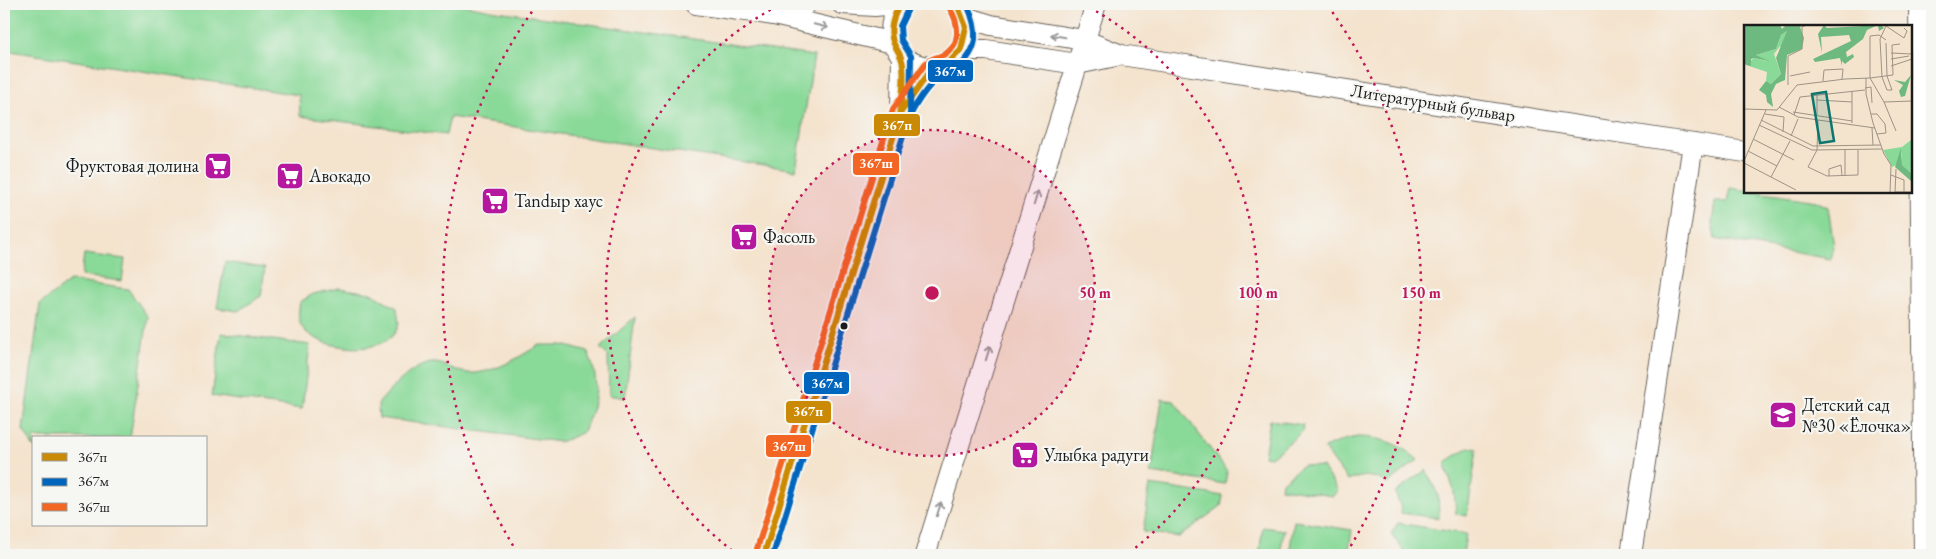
<svg xmlns="http://www.w3.org/2000/svg" width="1936" height="559" viewBox="0 0 1936 559" font-family="'EB Garamond',serif">
	<rect width="100%" height="100%" fill="#f6f6f2"/>
	<filter id="ink" filterUnits="userSpaceOnUse"><feTurbulence type="fractalNoise" baseFrequency=".02" numOctaves="2"/><feDisplacementMap in="SourceGraphic" scale="10" xChannelSelector="R" yChannelSelector="G"/><feConvolveMatrix kernelMatrix="1 2 1 2 8 2 1 2 1" color-interpolation-filters="sRGB"/></filter>
	<filter id="wash" filterUnits="userSpaceOnUse"><feTurbulence type="fractalNoise" baseFrequency=".0096" numOctaves="4" result="noise"/><feDisplacementMap in="SourceGraphic" scale="20" xChannelSelector="R" yChannelSelector="G"/><feGaussianBlur stdDeviation="1.12" result="paint"/><feColorMatrix in="noise" values="0 0 0 0 0 0 0 0 0 0 0 0 0 0 0 0 0 1.4 0 .05"/><feComposite in="paint" operator="in"/></filter>
	<g filter="url(#wash)">
		<rect width="100%" height="100%" fill="#f4e3cd"/>
		<g fill="#89d998" stroke="#527a5a">
			<path d="M4,4H458L497,11L814,56L796,170L450,117L446,135L300,116L299,95L4,50Z"/>
			<path d="M1730,188L1816,201L1828,207L1834,247L1831,259L1715,239L1712,224L1715,202H1727Z"/>
			<path d="M84,254L125,259L122,281L81,276Z"/>
			<path d="M225,262L265,268L261,296L238,311L217,308Z"/>
			<path d="M70,281L128,289L148,317L130,438H34V448L23,430L40,304Z"/>
			<path d="M339,288L371,293L397,308C397,314 400,322 398,327C386,358 325,350 305,331C297,322 298,313 300,302L313,294Z"/>
			<path d="M635,317L625,398L609,395L608,356L600,348Z"/>
			<path d="M221,333L310,345L302,409L212,396Z"/>
			<path d="M539,345H562L588,352C601,384 597,404 582,433L560,442L379,418L378,404C390,390 415,361 436,363C450,365 459,375 476,373C500,370 519,357 539,345Z"/>
			<path d="M1162,399L1174,401L1227,471L1225,484L1151,473Z"/>
			<path d="M1270,420L1303,425L1302,432L1271,457L1264,456Z"/>
			<path d="M1357,437C1381,437 1400,444 1418,460L1387,484C1374,474 1362,475 1348,481L1324,448L1344,440Z"/>
			<path d="M1469,447L1477,449L1467,516L1456,514C1455,503 1455,492 1451,482C1448,473 1445,471 1446,462Z"/>
			<path d="M1303,465L1322,467L1338,490L1333,496L1281,488L1282,482Z"/>
			<path d="M1426,470L1438,495L1439,518L1400,513L1401,507L1395,493Z"/>
			<path d="M1150,485L1223,496L1221,506L1179,537L1143,532Z"/>
			<path d="M1294,521L1352,530L1348,555H1289Z"/>
			<path d="M1398,523L1466,534L1463,555H1407L1391,534Z"/>
			<path d="M1263,527L1284,530L1280,555H1259Z"/>
		</g>
	</g>
	<g filter="url(#ink)">
		<g fill="none" stroke-linecap="round" stroke-linejoin="round">
			<g stroke="#68625a" stroke-width="22">
				<g id="street">
					<path d="M696,4L774,15L893,43"/>
					<path d="M842,4L875,6L894,4"/>
					<path d="M901,4C862,57 950,96 966,39C969,26 965,14 957,4"/>
					<path d="M1919,4L1924,555"/>
					<path d="M774,15L806,4"/>
					<path d="M965,17L991,25L1084,40L1121,55L1745,152"/>
					<path d="M962,50H986L1077,64L1121,55"/>
					<path d="M901,112L934,68"/>
					<path d="M764,555L901,112L902,57"/>
					<path d="M925,555L1096,4"/>
					<path d="M1631,555L1693,144"/>
				</g>
			</g>
			<use href="#street" stroke="#fff" stroke-width="20"/>
			<g stroke="#f6f6f2" stroke-width="10">
				<g id="bus-1">
					<path d="M896,130C901,109 905,86 903,65C902,56 898,52 894,44C888,31 893,15 901,4"/>
					<path d="M764,555L901,112L931,70L949,62L961,50L966,27L957,4"/>
				</g>
			</g>
			<g stroke="#f6f6f2" stroke-width="10">
				<g id="bus-2">
					<path d="M904,132C910,112 923,92 938,77C943,72 950,72 956,69C981,50 978,29 967,4"/>
					<path d="M773,555L910,114L911,56L901,40L900,26L908,9"/>
				</g>
			</g>
			<g stroke="#f6f6f2" stroke-width="10">
				<path id="bus-3" d="M756,552L893,109L925,64C931,58 936,58 943,55C962,46 959,23 950,9"/>
			</g>
			<use href="#bus-1" stroke="#cb8a06" stroke-width="6"/>
			<use href="#bus-2" stroke="#0065bd" stroke-width="6"/>
			<use href="#bus-3" stroke="#f26522" stroke-width="6"/>
		</g>
		<defs><path id="oneway-shaft" d="M-6 0H5M1.5-3L5.5 0L1.5 3" fill="none" stroke-width="1.6" stroke-linecap="round" stroke-linejoin="round" transform="scale(1.25)"/></defs>
		<g stroke="#999">
			<use href="#oneway-shaft" transform="translate(821 26) rotate(14)"/>
			<use href="#oneway-shaft" transform="translate(1058 36) rotate(-170)"/>
			<use href="#oneway-shaft" transform="translate(1036 198) rotate(-73)"/>
			<use href="#oneway-shaft" transform="translate(988 353) rotate(-73)"/>
			<use href="#oneway-shaft" transform="translate(939 509) rotate(-73)"/>
		</g>
	</g>
	<circle cx="932" cy="293" r="163" fill="#c2185b" fill-opacity=".12"/>
	<g fill="none" stroke="#c2185b" stroke-width="2.5" stroke-dasharray="2.5 5">
		<circle cx="932" cy="293" r="163"/>
		<path d="M738 555A326 326 0 0 1 781 4M1083 4A326 326 0 0 1 1126 555"/>
		<path d="M517 552A489 489 0 0 1 536 6M1328 6A489 489 0 0 1 1347 552"/>
	</g>
	<defs>
		<g id="supermarket-square" transform="scale(1.4375)"><rect x="-9" y="-9" width="18" height="18" rx="4" fill="#b5179e" stroke="#f6f6f2"/><path d="M-6-5.5h2.5l.6 2H6L4.5 2H-2.5L-4.4-4H-6ZM-1.5 3.2a1.3 1.3 0 1 0 .1 0ZM3 3.2a1.3 1.3 0 1 0 .1 0Z" fill="#fff"/></g>
		<g id="school-square" transform="scale(1.4375)"><rect x="-9" y="-9" width="18" height="18" rx="4" fill="#b5179e" stroke="#f6f6f2"/><path d="M0-5L7-2L0 1L-7-2ZM-4 1L0 2.5L4 1V4Q0 6-4 4Z" fill="#fff"/></g>
	</defs>
	<g fill-rule="evenodd">
		<use href="#supermarket-square" x="218" y="166"/>
		<use href="#supermarket-square" x="290" y="176"/>
		<use href="#supermarket-square" x="495" y="201"/>
		<use href="#supermarket-square" x="744" y="237"/>
		<use href="#school-square" x="1783" y="415"/>
		<use href="#supermarket-square" x="1025" y="455"/>
	</g>
	<circle fill="#1c1c1c" stroke="#f6f6f2" stroke-width="2" cx="844" cy="326" r="4.5"/>
	<g text-anchor="middle" stroke-width="4.5" stroke-linejoin="round" paint-order="stroke">
		<g font-size="18" fill="#1c1c1c" stroke="#f6f6f2">
			<text transform="translate(1433 103) rotate(9)" y="6">Литературный бульвар</text>
		</g>
		<g font-size="18" fill="#1c1c1c" stroke="#f6f6f2" text-anchor="start">
			<text x="199" y="172" text-anchor="end">Фруктовая долина</text>
			<text x="309" y="182">Авокадо</text>
			<text x="514" y="207">Tandыр хаус</text>
			<text x="763" y="243">Фасоль</text>
			<text x="1802" y="411">Детский сад<tspan x="1802" dy="21">№30 «Ёлочка»</tspan></text>
			<text x="1044" y="461">Улыбка радуги</text>
		</g>
	</g>
	<g transform="translate(1744 25)">
		<rect width="168" height="168" fill="#f4e3cd"/>
		<path d="M43,6L38,24L36,21L30,29L37,49L27,59L22,56L23,47L2,40L10,33L23,36L12,30L32,24L37,10ZM167,115V148L158,140V126L154,139L148,142L139,125L158,122Z" fill="#89d998"/>
		<path d="M0,0H36L38,4L42,0H61L56,2L60,13L58,24L43,30L41,55L32,59L27,69L29,82L23,77L22,70L15,65L22,56L27,59L37,49L32,33L43,6L37,10L32,24L12,30L25,36L10,33L7,34V41L3,40L0,39ZM80,0L83,3L137,0L140,3L135,6L134,0L123,5L119,14L102,27L103,32L109,29L110,32L101,39L98,36V41L96,33L71,37L69,34L107,16L105,10L77,12L78,28L74,9ZM167,50L161,71L157,72L155,66L159,60L150,55L161,57ZM157,123L158,140L167,148V156L151,142Z" fill="#6eb980"/>
		<path fill="none" stroke="#9e9386" stroke-width="1" d="M142,15L135,10L126,11V53L149,50L148,20L156,19M142,18L143,51L148,65M147,28L168,29M147,34L165,31M147,41L168,34M46,51L66,47M122,53V69L129,98L140,129L147,140L146,168M79,56L80,45L99,44L98,54M44,60V31L58,24V2L63,0M121,63L127,62L128,78M148,65H143L138,52L136,14L142,1L160,13L163,6L160,3M108,66V98M73,75L108,77M140,77L152,106M35,82L54,92L74,95M0,84L33,85L53,60L101,54L126,53L140,77L168,76M49,87L108,96M21,89L40,92L39,107M127,89H133L141,99L142,108L133,109M50,90L56,72L121,65M73,91V69M17,95L69,121L137,120M74,95L73,125L64,142L83,151L114,150V125M74,95L131,103M15,100L68,125L138,124M128,103L129,120M47,111L54,94M9,114L50,135M101,125V151M4,126L33,141M0,136L22,85M0,138L52,165M147,150L160,155V168M85,151V144L97,140L98,151M27,152L46,116M151,167H168M151,168L152,144"/>
		<path fill="#0f766e" fill-opacity="0.15" stroke="#0f766e" stroke-width="2.5" d="M82,67L90,116L76,118L68,69Z"/>
		<rect width="168" height="168" fill="none" stroke="#1c1c1c" stroke-width="2.5"/>
	</g>
	<circle cx="932" cy="293" r="8" fill="#c2185b" stroke="#f6f6f2" stroke-width="2.5"/>
	<g font-size="15" text-anchor="middle" font-weight="bold" fill="#c2185b" stroke="#f6f6f2" stroke-width="4.5" stroke-linejoin="round" paint-order="stroke">
		<text x="1095" y="298">50 m</text>
		<text x="1258" y="298">100 m</text>
		<text x="1421" y="298">150 m</text>
	</g>
	<g stroke="#f6f6f2" stroke-width="2">
		<rect x="927" y="59" width="47" height="24" rx="5" fill="#0065bd"/>
		<rect x="873" y="113" width="48" height="24" rx="5" fill="#cb8a06"/>
		<rect x="852" y="152" width="48" height="24" rx="5" fill="#f26522"/>
		<rect x="803" y="371" width="47" height="24" rx="5" fill="#0065bd"/>
		<rect x="785" y="400" width="47" height="24" rx="5" fill="#cb8a06"/>
		<rect x="765" y="434" width="47" height="24" rx="5" fill="#f26522"/>
	</g>
	<g font-size="14" text-anchor="middle" font-weight="bold" fill="#fff">
		<text x="950" y="76">367м</text>
		<text x="897" y="130">367п</text>
		<text x="876" y="168">367ш</text>
		<text x="827" y="388">367м</text>
		<text x="808" y="416">367п</text>
		<text x="789" y="451">367ш</text>
	</g>
	<rect width="1936" height="559" fill="none" stroke="#f6f6f2" stroke-width="20"/>
	<rect x="32" y="436" width="175" height="90" fill="#f6f6f2" stroke="#9f9f9c"/>
	<rect x="42" y="453" width="25" height="8" fill="#cb8a06" stroke="#9f9f9c"/>
	<text x="78" y="462" font-size="15" fill="#1c1c1c">367п</text>
	<rect x="42" y="478" width="25" height="8" fill="#0065bd" stroke="#9f9f9c"/>
	<text x="78" y="486" font-size="15" fill="#1c1c1c">367м</text>
	<rect x="42" y="503" width="25" height="8" fill="#f26522" stroke="#9f9f9c"/>
	<text x="78" y="512" font-size="15" fill="#1c1c1c">367ш</text>
</svg>
